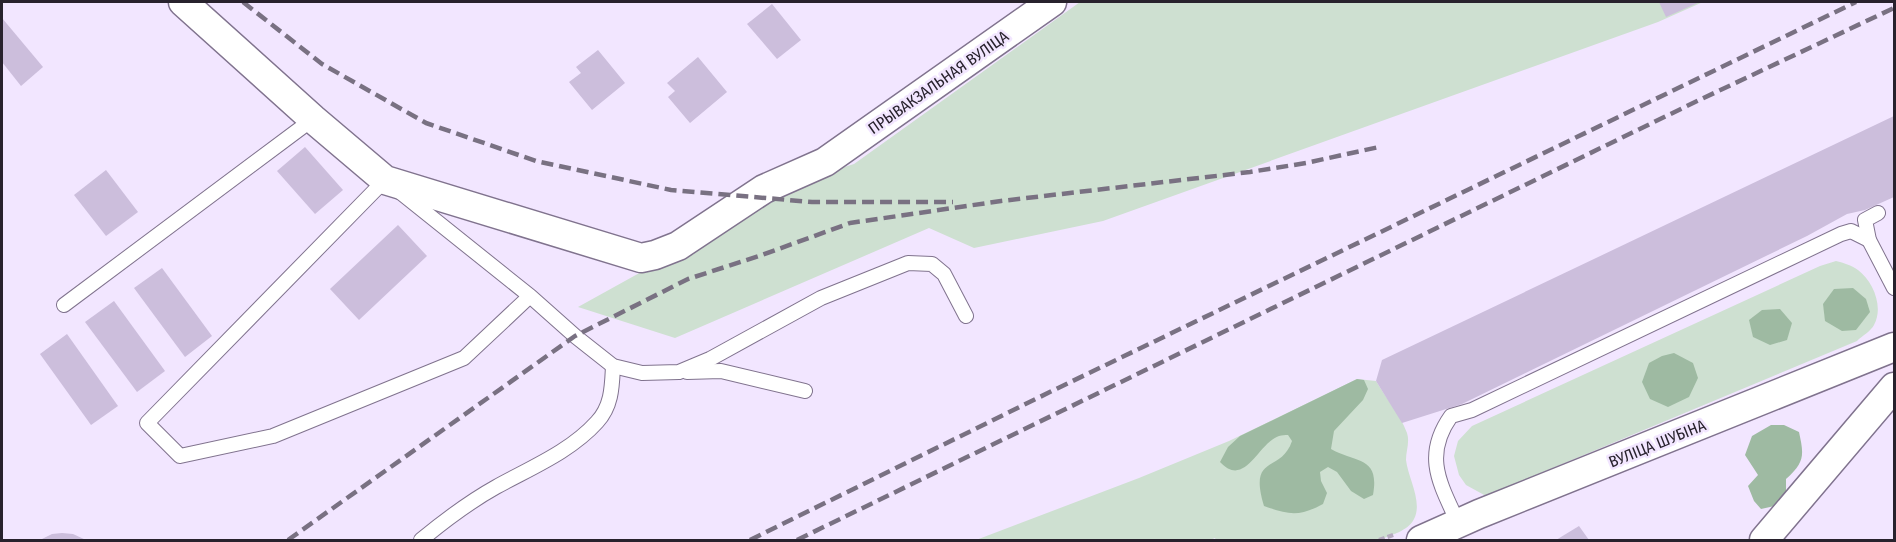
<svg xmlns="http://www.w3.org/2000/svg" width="1896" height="542" viewBox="0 0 1896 542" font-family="'Fira Sans Condensed',sans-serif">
	<rect width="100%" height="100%" fill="#f2e6ff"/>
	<g fill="#cee0d1">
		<path d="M1080,2H1703L1658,22L1103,221L974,248L929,228L675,338L578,307L699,240L784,186L854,164Z"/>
		<path d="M1836,261C1844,263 1851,265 1858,270C1873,281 1884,307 1874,325C1871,331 1862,336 1857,341L1486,496L1466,485L1459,475L1454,456L1458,441L1472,426L1820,266Z"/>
		<path d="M1357,379L1376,381C1386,398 1400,414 1407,433C1410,442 1406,451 1406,460C1408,478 1423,502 1414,519C1408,531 1391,535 1379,540H1216L1215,538L1210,540H976L1139,478L1229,441Z"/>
	</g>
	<g fill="#9ebaa2">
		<path d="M1853,288L1866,299L1870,312L1856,330L1842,331L1825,321L1823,304L1834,289Z"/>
		<path d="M1780,309L1792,323L1787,340L1770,345L1753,337L1749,320L1762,310Z"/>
		<path d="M1674,353L1693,363L1698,378L1689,397L1668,407L1650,399L1642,382L1649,363L1662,356Z"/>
		<path d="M1357,379L1364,380L1368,389L1363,400L1334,431L1331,449C1356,463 1380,456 1373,495L1364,499L1351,491L1337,472L1328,467L1320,472L1321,481L1327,493L1323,504C1299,517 1289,515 1264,506C1248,453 1281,474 1292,441L1288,435C1285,435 1282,435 1279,436C1258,443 1245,489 1220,462L1228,447L1240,436Z"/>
		<path d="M1771,425H1784L1799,432C1804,455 1805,462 1786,479V493L1779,505L1761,509L1754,501L1748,486L1758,475L1745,455L1752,436Z"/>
	</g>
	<g fill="#ccbedc">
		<path d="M1659,2H1700L1666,17Z"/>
		<path d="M772,4L801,40L777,59L747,24Z"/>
		<path d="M2,18L43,67L21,86L2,62Z"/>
		<path d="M598,50L625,83L592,110L569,82L581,73L576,67Z"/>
		<path d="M698,57L727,92L690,123L668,97L675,91L667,83Z"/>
		<path d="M1894,116V197L1865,210L1847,214L1807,236L1462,404L1402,423L1376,381L1382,360Z"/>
		<path d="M305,147L343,190L315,214L277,171Z"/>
		<path d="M106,170L138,212L106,236L74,195Z"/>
		<path d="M398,225L427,256L359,320L330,289Z"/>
		<path d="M162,268L212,336L185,357L134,288Z"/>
		<path d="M114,301L165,371L137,392L85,322Z"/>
		<path d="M67,334L118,406L91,425L40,354Z"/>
		<path d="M1579,526L1589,540H1556Z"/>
		<path d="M62,533L73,534L86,540H40L52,534Z"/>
	</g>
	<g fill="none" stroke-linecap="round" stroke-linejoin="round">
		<g stroke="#80738e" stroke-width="16">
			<g id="service">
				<path d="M1878,213L1865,220L1869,240L1894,288"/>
				<path d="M530,296L464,358L273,436L180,456L147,423L385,180L530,296L575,336L613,366L642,373L679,372L710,359L821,298L908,263L932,264L944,274L966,316"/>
				<path d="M64,305L313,119"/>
				<path d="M687,372L721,371L805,391"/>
				<path d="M1459,525C1441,485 1422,457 1451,416L1472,410L1841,234L1851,231L1869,240"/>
				<path d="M421,540C444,521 469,502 496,487C530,468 570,452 597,422C612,406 612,386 613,366"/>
			</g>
		</g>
		<g stroke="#80738e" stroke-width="31">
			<g id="minor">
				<path d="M183,2L313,119L385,180L641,258L655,255L678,246L764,189L825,162L1052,2"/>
				<path d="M1421,540L1479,514L1894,347"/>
				<path d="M1764,540L1894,387"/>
			</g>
		</g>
		<path stroke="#b5abbf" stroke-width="4" stroke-dasharray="6 3" stroke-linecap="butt" d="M1379,540L1396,534"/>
		<use href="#service" stroke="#fff" stroke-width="14"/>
		<use href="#minor" stroke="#fff" stroke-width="28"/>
		<g stroke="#797182" stroke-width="4.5" stroke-dasharray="12 6" stroke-linecap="butt">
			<path d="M243,2L322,64L426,123L536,161L671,190L812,202H953"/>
			<path d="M288,540L575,336L688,279L762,255L850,223L1001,201L1250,172L1306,163L1379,147"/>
			<path d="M750,540L1054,390L1856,2"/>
			<path d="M797,540L1693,103L1894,8"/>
		</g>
	</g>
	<g text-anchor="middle" stroke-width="5" stroke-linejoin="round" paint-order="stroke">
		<g font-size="16" fill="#28222d" stroke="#f2e6ff">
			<text transform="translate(938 82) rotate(-35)" y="6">ПРЫВАКЗАЛЬНАЯ ВУЛІЦА</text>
			<text transform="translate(1657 443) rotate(-22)" y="6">ВУЛІЦА ШУБІНА</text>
		</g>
	</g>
	<rect width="1896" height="542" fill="none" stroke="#28222d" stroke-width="6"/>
</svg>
